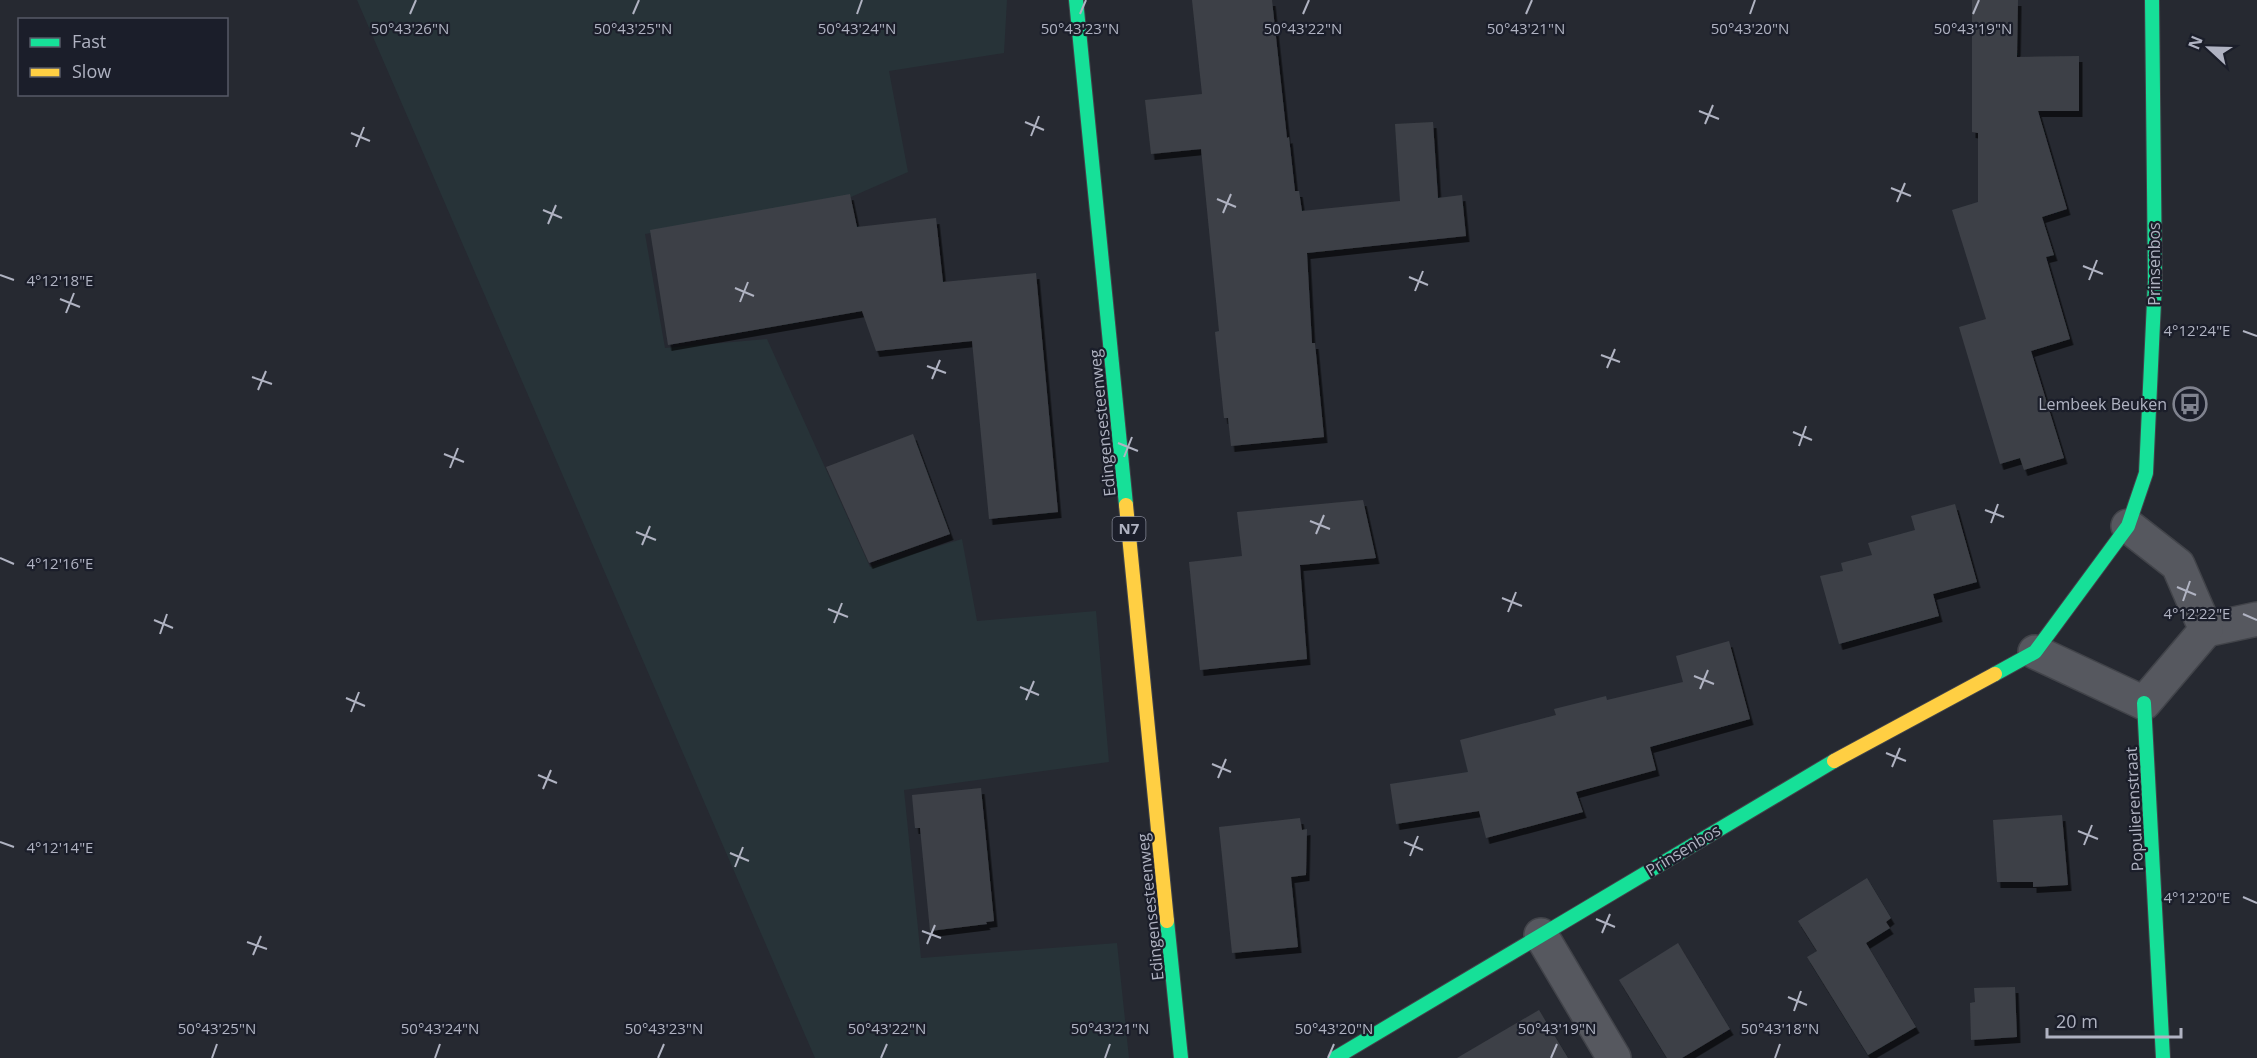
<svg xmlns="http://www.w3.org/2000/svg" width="2257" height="1058" viewBox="0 0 2257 1058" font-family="'Open Sans',sans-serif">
	<defs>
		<filter id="shadow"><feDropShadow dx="3.5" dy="6" stdDeviation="0" flood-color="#0009"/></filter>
	</defs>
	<rect width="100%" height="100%" fill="#262931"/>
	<path fill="#273338" d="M357,0H1007L1004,53L889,71L908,172L851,197L645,234L665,348L767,339L870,567L962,539L977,621L1096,611L1109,762L904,790L921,958L1117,943L1129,1058H815Z"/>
	<g fill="#3d4047" filter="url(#shadow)">
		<path d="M1192,0H1272L1287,138L1289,137L1295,191H1299L1302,211L1400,201L1395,124L1433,122L1438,198L1462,195L1466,236L1307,253L1312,343H1315L1324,437L1231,446L1228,418H1224L1215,332L1219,331L1201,149L1151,154L1145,100L1202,94Z"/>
		<path d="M1972,0H2018L2017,57L2079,56V111H2038L2067,209L2042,217L2054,255L2046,257L2070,339L2031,351L2064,458L2024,470L2020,458L2000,464L1959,327L1986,319L1952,210L1978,202V133L1972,132Z"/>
		<path d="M850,194L857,227L936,218L943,282L1036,273L1058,512L989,519L972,341L876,351L862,311L668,345L650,230Z"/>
		<path d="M913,434L950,534L869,563L826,467Z"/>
		<path d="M1363,500L1376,558L1300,565L1307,659L1200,670L1189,562L1242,556L1237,512Z"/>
		<path d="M1955,504L1977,582L1933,594L1939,616L1839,644L1820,576L1843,571L1841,563L1872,555L1868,543L1915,530L1911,516Z"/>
		<path d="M1729,641L1750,719L1650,747L1656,770L1576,792L1583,812L1486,838L1479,811L1396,824L1390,784L1468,772L1460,740L1556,715L1554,709L1606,696L1607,700L1683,682L1676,656Z"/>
		<path d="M981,788L994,921L986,922L987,924L930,931L920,828H915L912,795Z"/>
		<path d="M2062,815L2068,885L2033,887V882H1997L1993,820Z"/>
		<path d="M1300,818L1302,830L1307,829L1306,875L1291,877L1298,947L1232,953L1219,827Z"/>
		<path d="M1867,878L1891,918L1886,922L1890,928L1866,943L1916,1027L1868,1055L1807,957L1817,951L1798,921Z"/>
		<path d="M1678,943L1730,1029L1682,1058H1667L1619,980Z"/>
		<path d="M2015,987L2017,1037L1971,1040L1970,1003L1975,1002L1974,988Z"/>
		<path d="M1539,1010L1568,1058H1457Z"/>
	</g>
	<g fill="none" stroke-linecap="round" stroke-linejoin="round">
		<g stroke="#42444a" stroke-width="36">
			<g id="street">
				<path d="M2128,526L2178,565L2206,630"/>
				<path d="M2206,630L2257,619"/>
				<path d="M2035,652L2144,703L2206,630"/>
				<path d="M1541,935L1614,1058"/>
			</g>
		</g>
		<g stroke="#42444a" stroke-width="16">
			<g id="fast">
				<path d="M1076,0L1126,505"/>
				<path d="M1995,674L2035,652L2128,526L2146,473L2155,280L2152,0"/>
				<path d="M2144,703L2163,1058"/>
				<path d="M1167,921L1181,1058"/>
				<path d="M1335,1058L1834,761"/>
			</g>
		</g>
		<g stroke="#42444a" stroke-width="16">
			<g id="slow">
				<path d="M1126,505L1167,921"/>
				<path d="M1834,761L1995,674"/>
			</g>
		</g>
		<use href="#street" stroke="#56585f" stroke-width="33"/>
		<use href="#fast" stroke="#16e098" stroke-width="14"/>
		<use href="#slow" stroke="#ffcf43" stroke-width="14"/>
	</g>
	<path fill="none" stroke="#b0b3c2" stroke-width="2" d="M410,14L416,0M633,14L639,0M857,14L862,0M1080,14L1086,0M1303,14L1309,0M1526,14L1532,0M1750,14L1755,0M1973,14L1979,0M1699,111L1719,119M1025,122L1044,130M1705,124L1713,105M351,133L370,141M1031,136L1039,116M356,147L364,127M1891,188L1911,196M1217,199L1236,207M1897,202L1905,183M543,210L562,218M1223,213L1231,194M548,224L556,205M2083,266L2103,274M0,275L14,280M1409,277L1428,285M2089,280L2097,260M735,288L754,296M1415,291L1423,271M60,299L80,307M740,302L748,282M66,313L74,293M2243,331L2257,336M1601,355L1620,362M927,366L946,373M1607,368L1615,349M252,377L272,384M932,379L940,360M258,390L266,371M1793,432L1812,440M1118,443L1138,451M1799,446L1806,426M444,454L464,462M1124,457L1132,437M450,468L458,448M1985,510L2004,517M1310,521L1330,529M1991,523L1998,504M636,532L656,540M1316,534L1324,515M642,545L650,526M0,558L14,564M2177,587L2196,595M1502,598L1522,606M2183,601L2190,581M828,609L848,617M1508,612L1516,592M2243,614L2257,620M154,620L173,628M834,623L842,603M160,634L167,614M1694,676L1714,684M1020,687L1039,695M1700,689L1708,670M346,698L365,706M1026,700L1034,681M351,712L359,692M1886,753L1906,761M1212,764L1231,772M1892,767L1900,748M538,775L557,783M1218,778L1226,759M543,789L551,770M2078,831L2098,839M0,842L14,847M1404,842L1423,850M2084,845L2092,825M730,853L749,861M1410,856L1418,836M735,867L743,847M2243,897L2257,903M1596,919L1615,927M922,931L941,938M1602,933L1610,914M247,942L267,949M927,944L935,925M253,955L261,936M1788,997L1807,1005M1794,1011L1801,991M212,1058L217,1044M435,1058L440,1044M658,1058L664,1044M881,1058L887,1044M1105,1058L1110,1044M1328,1058L1334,1044M1551,1058L1557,1044M1775,1058L1780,1044"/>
	<defs>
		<g id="bus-ring" transform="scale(1.725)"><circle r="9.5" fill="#1b1e2a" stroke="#80838f" stroke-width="1.5"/><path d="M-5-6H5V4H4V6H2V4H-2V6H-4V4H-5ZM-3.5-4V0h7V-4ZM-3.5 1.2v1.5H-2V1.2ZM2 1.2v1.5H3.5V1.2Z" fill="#80838f"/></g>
	</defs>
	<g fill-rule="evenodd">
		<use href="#bus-ring" x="2190" y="404"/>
	</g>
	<g text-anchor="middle" stroke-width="4.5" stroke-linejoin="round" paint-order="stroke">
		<rect fill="#1b1e2a" stroke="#838694" stroke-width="1.5" x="1112.5" y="517" width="33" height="24" rx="4.5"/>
		<g font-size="15" font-weight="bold" fill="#b0b3c2">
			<text x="1129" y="534">N7</text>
		</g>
		<g font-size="16" fill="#b0b3c2" stroke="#1b1e2a">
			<text transform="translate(2154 264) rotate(-90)" y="6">Prinsenbos</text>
			<text transform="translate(1102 423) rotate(-96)" y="6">Edingensesteenweg</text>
			<text transform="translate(2134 809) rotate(-93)" y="6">Populierenstraat</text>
			<text transform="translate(1683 850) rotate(-31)" y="6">Prinsenbos</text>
			<text transform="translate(1150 907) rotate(-96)" y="6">Edingensesteenweg</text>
		</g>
		<g font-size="16" fill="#b0b3c2" stroke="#1b1e2a" text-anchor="end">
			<text x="2167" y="410">Lembeek Beuken</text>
		</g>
	</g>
	<g font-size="15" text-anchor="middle" fill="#b0b3c2" stroke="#1b1e2a" stroke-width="4.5" stroke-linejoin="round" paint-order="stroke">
		<text x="410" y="34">50°43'26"N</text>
		<text x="633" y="34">50°43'25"N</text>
		<text x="857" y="34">50°43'24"N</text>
		<text x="1080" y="34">50°43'23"N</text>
		<text x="1303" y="34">50°43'22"N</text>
		<text x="1526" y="34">50°43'21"N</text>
		<text x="1750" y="34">50°43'20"N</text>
		<text x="1973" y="34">50°43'19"N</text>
		<text x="60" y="286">4°12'18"E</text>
		<text x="2197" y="336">4°12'24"E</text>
		<text x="60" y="569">4°12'16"E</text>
		<text x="2197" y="619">4°12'22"E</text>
		<text x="60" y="853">4°12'14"E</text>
		<text x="2197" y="903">4°12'20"E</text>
		<text x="217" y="1034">50°43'25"N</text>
		<text x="440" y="1034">50°43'24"N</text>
		<text x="664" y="1034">50°43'23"N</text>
		<text x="887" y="1034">50°43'22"N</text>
		<text x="1110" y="1034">50°43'21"N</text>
		<text x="1334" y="1034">50°43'20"N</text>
		<text x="1557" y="1034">50°43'19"N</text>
		<text x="1780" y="1034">50°43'18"N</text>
	</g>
	<rect x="18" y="18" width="210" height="78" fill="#1b1e2a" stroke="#575a67" stroke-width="1.5"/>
	<rect x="30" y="38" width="30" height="9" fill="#16e098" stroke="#575a67" stroke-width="1.5"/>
	<text x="72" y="48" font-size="18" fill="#b0b3c2">Fast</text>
	<rect x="30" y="68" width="30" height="9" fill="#ffcf43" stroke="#575a67" stroke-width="1.5"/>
	<text x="72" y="78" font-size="18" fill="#b0b3c2">Slow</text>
	<g transform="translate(2209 48) rotate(292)" stroke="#1b1e2a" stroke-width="4.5" paint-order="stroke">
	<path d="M0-4.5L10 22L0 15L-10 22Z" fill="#b0b3c2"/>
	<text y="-9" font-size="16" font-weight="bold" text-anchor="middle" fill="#b0b3c2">N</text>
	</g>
	<path d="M2047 1028v9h134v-9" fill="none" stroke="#b0b3c2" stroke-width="3"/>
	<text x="2056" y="1028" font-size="18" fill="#b0b3c2" stroke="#1b1e2a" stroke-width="4.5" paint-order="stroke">20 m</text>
</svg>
